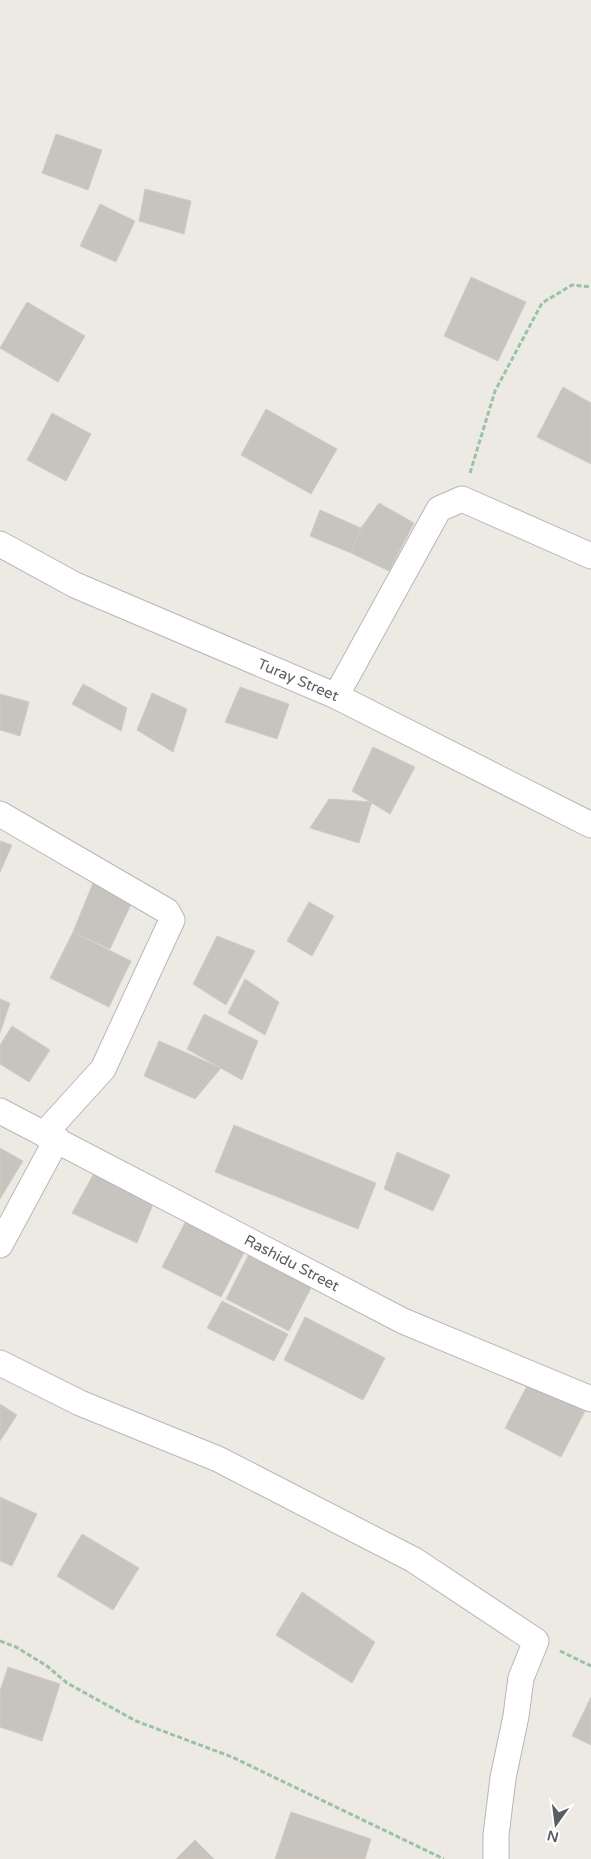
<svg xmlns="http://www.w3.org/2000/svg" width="591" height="1859" viewBox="0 0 591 1859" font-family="'Varela Round',sans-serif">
	<rect width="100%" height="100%" fill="#eceae2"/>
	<g fill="#c7c4c0" stroke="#d0ccc1">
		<path d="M56,134L102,150L88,190L42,173Z"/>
		<path d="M145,189L191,201L184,234L139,221Z"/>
		<path d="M100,204L135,221L116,262L80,246Z"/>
		<path d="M471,277L526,302L498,361L444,336Z"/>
		<path d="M27,302L85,336L58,382L0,348Z"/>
		<path d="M563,387L591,403V464L537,437Z"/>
		<path d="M266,409L337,449L311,494L241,455Z"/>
		<path d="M52,413L91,434L66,481L27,460Z"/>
		<path d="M379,503L414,523L389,571L351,553L361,528Z"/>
		<path d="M320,510L361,528L351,553L310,536Z"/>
		<path d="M83,684L127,708L121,731L72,704Z"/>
		<path d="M240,687L289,704L277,739L225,722Z"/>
		<path d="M152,693L187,709L173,752L137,730Z"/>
		<path d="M0,694L29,702L20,736L0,730Z"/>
		<path d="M373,747L415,767L390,814L352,791Z"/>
		<path d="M329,799L372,802L359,843L310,828Z"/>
		<path d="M0,841L12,845L0,872Z"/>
		<path d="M93,883L133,900L110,949L73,932Z"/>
		<path d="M309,902L334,916L312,956L287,941Z"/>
		<path d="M73,932L131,961L109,1007L50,978Z"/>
		<path d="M217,936L255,951L226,1005L193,984Z"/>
		<path d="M245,979L279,1002L265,1035L228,1013Z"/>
		<path d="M0,999L10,1003L0,1033Z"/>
		<path d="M204,1014L258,1041L242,1080L187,1049Z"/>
		<path d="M12,1026L50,1050L29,1082L0,1064V1045Z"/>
		<path d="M159,1041L221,1068L195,1099L144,1076Z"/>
		<path d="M234,1125L376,1183L358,1229L215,1172Z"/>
		<path d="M0,1148L23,1161L0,1199Z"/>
		<path d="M397,1152L450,1175L433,1211L384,1189Z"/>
		<path d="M97,1168L156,1197L137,1243L72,1213Z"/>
		<path d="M187,1219L246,1249L221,1297L162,1267Z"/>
		<path d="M253,1246L316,1278L289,1331L226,1299Z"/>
		<path d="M222,1301L288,1334L274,1361L207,1328Z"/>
		<path d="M305,1317L385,1358L363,1400L284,1360Z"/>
		<path d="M529,1382L585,1411L561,1457L505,1428Z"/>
		<path d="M0,1404L17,1415L0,1441Z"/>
		<path d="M0,1497L37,1514L12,1566L0,1561Z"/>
		<path d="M82,1534L139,1568L113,1610L57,1576Z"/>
		<path d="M302,1592L375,1642L352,1683L276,1635Z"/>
		<path d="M8,1667L60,1684L42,1741L0,1727V1691Z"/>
		<path d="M591,1697V1745L572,1736Z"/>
		<path d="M291,1812L371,1839L365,1859H275Z"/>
		<path d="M195,1840L214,1859H176Z"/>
	</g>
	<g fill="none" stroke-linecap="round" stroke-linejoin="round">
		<g stroke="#b5b7bb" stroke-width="27">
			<g id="minor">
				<path id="s1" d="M0,544L75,585L336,696L591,825"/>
				<path d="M336,696L439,509L462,499L591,556"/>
				<path d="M0,814L167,911L172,920L103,1069L44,1134"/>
				<path id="s2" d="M0,1111L403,1321L591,1399"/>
				<path d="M0,1245L57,1139"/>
				<path d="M0,1363L80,1403L218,1459L414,1560L536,1641L521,1678L516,1716L503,1778L496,1835V1859"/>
			</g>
		</g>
		<g stroke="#9ac2a7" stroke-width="3" stroke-dasharray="5 2.5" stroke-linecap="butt">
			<path d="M470,473L495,391L542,303L572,285L591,287"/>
			<path d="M0,1641L16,1647L47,1666L67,1683L136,1721L232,1757L444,1859"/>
			<path d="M560,1651L591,1666"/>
		</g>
		<use href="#minor" stroke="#fff" stroke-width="25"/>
	</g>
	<g text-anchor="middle" stroke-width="4.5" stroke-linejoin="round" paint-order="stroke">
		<g font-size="15" fill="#5a5d62" stroke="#fff">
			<text dy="5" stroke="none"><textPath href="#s1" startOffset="328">Turay Street</textPath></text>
			<text dy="5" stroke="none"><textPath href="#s2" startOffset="329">Rashidu Street</textPath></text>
		</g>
	</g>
	<g transform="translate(556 1824) rotate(194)" stroke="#ffffff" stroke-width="4" paint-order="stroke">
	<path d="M0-4L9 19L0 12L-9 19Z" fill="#5a5d62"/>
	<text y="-8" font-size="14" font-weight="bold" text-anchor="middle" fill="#5a5d62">N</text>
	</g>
</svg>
